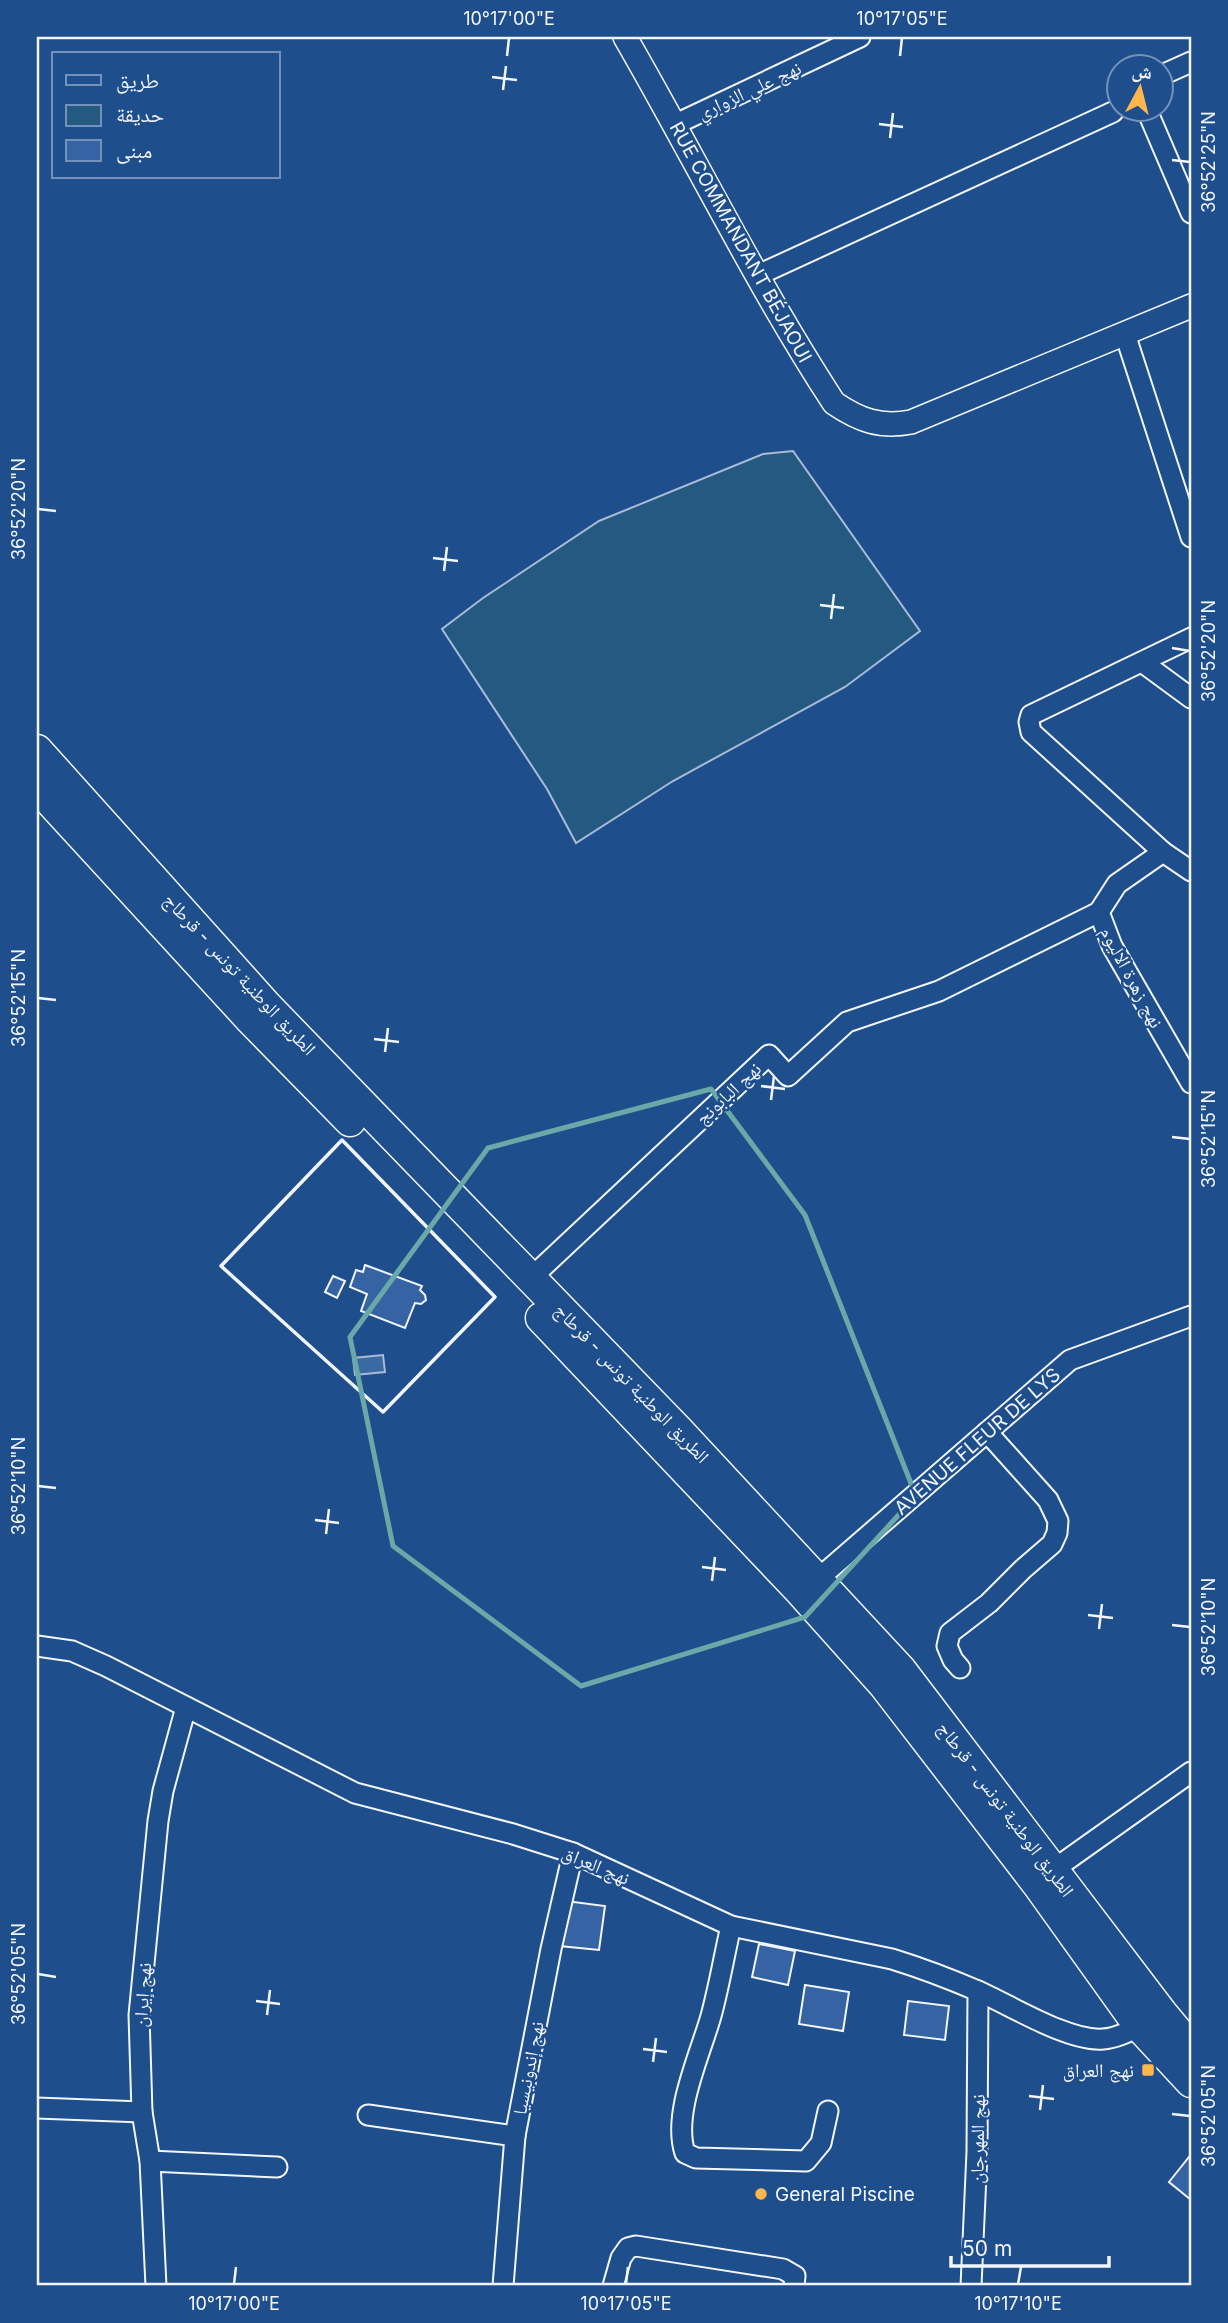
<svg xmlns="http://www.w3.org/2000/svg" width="1228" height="2323" viewBox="0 0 1228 2323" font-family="Inter,'Noto Naskh Arabic',sans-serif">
	<rect width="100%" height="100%" fill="#1f4e8c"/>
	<path fill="#245a82" stroke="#a8bbd7" stroke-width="2" d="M793,451L920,631L845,687L673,781L576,843L547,789L442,629L483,598L599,521L763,454Z"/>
	<path fill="#3b69a3" stroke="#a8bbd7" stroke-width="2" d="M383,1355L385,1372L355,1375L353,1358Z"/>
	<g fill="#3563a3" stroke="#f2f6ff" stroke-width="2">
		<path d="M365,1265L422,1286L420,1290L425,1295L426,1300L421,1304L415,1303L405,1328L361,1311L367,1294L350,1287L356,1270L363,1272Z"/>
		<path d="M333,1276L345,1281L337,1298L325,1292Z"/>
		<path d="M566,1901L605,1906L599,1950L560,1946Z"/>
		<path d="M759,1944L795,1951L788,1985L752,1977Z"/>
		<path d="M805,1985L849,1992L843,2031L799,2024Z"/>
		<path d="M908,2001L949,2006L945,2040L904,2035Z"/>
		<path d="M1189,2157L1191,2159V2200L1169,2182Z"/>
	</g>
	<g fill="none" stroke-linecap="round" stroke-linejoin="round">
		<g stroke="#f2f6ff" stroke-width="23">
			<g id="minor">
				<path d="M1162,75L1191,62"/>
				<path d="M1146,108L1191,213"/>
				<path d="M676,124L860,37"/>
				<path d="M756,276L1113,112"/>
				<path d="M1125,334L1191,537"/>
				<path d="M1191,638L1031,715L1029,722L1031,732L1163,852L1191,871"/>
				<path d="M1142,662L1191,698"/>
				<path d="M1163,852L1117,884L1099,912L1112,946L1191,1083"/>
				<path d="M531,1278L769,1055L788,1076L847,1022L939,991L1099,912"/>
				<path d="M818,1579L1070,1360L1191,1316"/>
				<path d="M37,1646L72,1651L106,1666L355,1793L513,1834L573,1853L731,1926L892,1959C921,1968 950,1979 978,1991C1010,2005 1069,2042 1103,2039C1119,2038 1135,2029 1148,2021"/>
				<path d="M960,1668L953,1660L947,1646L950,1633L989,1603L1023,1569L1052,1544L1057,1533L1058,1521L1048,1500L987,1432"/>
				<path d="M1053,1870L1191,1772"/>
				<path d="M731,1926C724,1956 719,1987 711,2016C700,2055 672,2114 685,2153L696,2158L806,2161L821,2143L828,2111"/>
				<path d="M37,2108L142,2112"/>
				<path d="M368,2115L515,2136"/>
				<path d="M150,2161L277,2167"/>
				<path d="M156,2286L150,2161L142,2112L139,2015L158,1821L163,1791L186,1707"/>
				<path d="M503,2286L515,2136L551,1949L573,1853"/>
				<path d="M613,2286L621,2258L628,2248L636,2246L783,2269L795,2276L794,2286"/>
				<path d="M971,2286L977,2152L978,1991"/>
			</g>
		</g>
		<g stroke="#f2f6ff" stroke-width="26">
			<path id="tertiary" d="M625,37C695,158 757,285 834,403C859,420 880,428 911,422L1191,306"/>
		</g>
		<g stroke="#f2f6ff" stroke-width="33">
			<g id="primary">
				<path d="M37,750L267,1006L678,1430L901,1670L1162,2013L1191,2048"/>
				<path d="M37,787L251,1020L350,1121"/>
				<path d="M541,1318L800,1591L884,1685L1038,1885L1139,2026L1191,2082"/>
			</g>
		</g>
		<use href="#minor" stroke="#1f4e8c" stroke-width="19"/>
		<use href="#tertiary" stroke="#1f4e8c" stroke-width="23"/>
		<use href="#primary" stroke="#1f4e8c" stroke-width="30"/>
		<path stroke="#f2f6ff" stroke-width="3.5" d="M342,1140L495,1297L383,1412L221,1266Z"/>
	</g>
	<path fill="none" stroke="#6aa9a8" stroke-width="5" stroke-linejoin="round" d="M711,1089L805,1215L916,1496L805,1617L581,1686L393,1546L350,1337L488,1148Z"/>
	<path fill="none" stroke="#f2f6ff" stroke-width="2.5" d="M507,56L509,38M900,56L902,38M492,77L517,80M503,90L506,66M879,124L903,127M890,138L893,113M1172,160L1190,162M38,509L56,511M433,558L458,561M444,571L447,547M820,605L844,608M831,619L834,594M1172,648L1190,651M38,998L56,1000M374,1039L399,1042M385,1052L388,1028M761,1086L785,1089M771,1100L774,1076M1172,1137L1190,1139M38,1486L56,1488M315,1520L339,1523M326,1534L329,1509M702,1567L726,1570M712,1581L715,1557M1088,1615L1113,1618M1172,1625L1190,1627M1099,1629L1102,1604M38,1974L56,1977M256,2001L280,2004M267,2015L270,1990M643,2049L667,2052M653,2062L656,2038M1029,2096L1054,2099M1040,2110L1043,2085M1172,2114L1190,2116M234,2284L236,2267M626,2284L628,2267M1018,2284L1021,2267"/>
	<g fill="#ffb74d" stroke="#1f4e8c" stroke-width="2.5">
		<rect x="1141" y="2063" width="14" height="14" rx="3.5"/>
		<circle cx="761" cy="2194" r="7"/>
	</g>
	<g text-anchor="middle" stroke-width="5" stroke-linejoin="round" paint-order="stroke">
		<g font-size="19" fill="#f2f6ff" stroke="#1f4e8c">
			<text transform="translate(749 90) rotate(-25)" y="7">نهج علي الزواري</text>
			<text transform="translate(741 242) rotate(61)" y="7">RUE COMMANDANT BÉJAOUI</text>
			<text transform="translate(240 974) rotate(47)" y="7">الطريق الوطنية تونس - قرطاج</text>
			<text transform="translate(1132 977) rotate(62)" y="7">نهج زهرة الاليوم</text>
			<text transform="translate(728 1093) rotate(-43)" y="7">نهج البابونج</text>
			<text transform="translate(632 1383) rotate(46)" y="7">الطريق الوطنية تونس - قرطاج</text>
			<text transform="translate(977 1441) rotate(-41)" y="7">AVENUE FLEUR DE LYS</text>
			<text transform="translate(1006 1809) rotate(53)" y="7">الطريق الوطنية تونس - قرطاج</text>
			<text transform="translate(596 1865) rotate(23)" y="7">نهج العراق</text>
			<text transform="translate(142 1995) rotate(-86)" y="7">نهج إيران</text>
			<text transform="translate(528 2068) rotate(-79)" y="7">نهج إندونيسيا</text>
			<text transform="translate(977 2139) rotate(-89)" y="7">نهج المهرجان</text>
		</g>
		<g font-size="19" fill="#f2f6ff" stroke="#1f4e8c" text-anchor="end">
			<text x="1134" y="2077">نهج العراق</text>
			<text x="775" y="2201" text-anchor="start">General Piscine</text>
		</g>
	</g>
	<rect width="1228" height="2323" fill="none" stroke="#1f4e8c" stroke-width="77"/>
	<rect x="52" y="52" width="228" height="126" fill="#1f4e8c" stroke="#7391ba" stroke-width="2"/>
	<rect x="66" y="75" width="35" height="10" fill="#1f4e8c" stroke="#7391ba" stroke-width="2"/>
	<text x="116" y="88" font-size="21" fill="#f2f6ff">طريق</text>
	<rect x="66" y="105" width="35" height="21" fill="#245a82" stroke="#7391ba" stroke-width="2"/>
	<text x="116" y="122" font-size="21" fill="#f2f6ff">حديقة</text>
	<rect x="66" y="140" width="35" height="21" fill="#3563a3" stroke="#7391ba" stroke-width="2"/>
	<text x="116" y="158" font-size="21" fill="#f2f6ff">مبنى</text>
	<g transform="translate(1140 88) rotate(7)"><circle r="33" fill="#1f4e8c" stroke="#7391ba" stroke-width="2"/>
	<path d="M0-5L12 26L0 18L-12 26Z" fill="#ffb74d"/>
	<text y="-10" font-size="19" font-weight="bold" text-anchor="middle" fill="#f2f6ff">ش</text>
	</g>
	<path d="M951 2256v10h158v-10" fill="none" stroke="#f2f6ff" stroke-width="3.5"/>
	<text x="962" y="2256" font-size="21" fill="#f2f6ff" stroke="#1f4e8c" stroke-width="5" paint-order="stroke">50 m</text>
	<rect x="38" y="38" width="1152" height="2246" fill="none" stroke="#f2f6ff" stroke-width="2.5"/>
	<g font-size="18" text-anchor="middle" fill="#f2f6ff">
		<text x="509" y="25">10°17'00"E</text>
		<text x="902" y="25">10°17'05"E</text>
		<text transform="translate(1209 162) rotate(-90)" y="6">36°52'25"N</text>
		<text transform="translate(19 509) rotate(-90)" y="6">36°52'20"N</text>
		<text transform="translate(1209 651) rotate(-90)" y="6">36°52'20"N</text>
		<text transform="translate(19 998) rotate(-90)" y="6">36°52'15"N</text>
		<text transform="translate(1209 1139) rotate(-90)" y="6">36°52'15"N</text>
		<text transform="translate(19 1486) rotate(-90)" y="6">36°52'10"N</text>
		<text transform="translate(1209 1627) rotate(-90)" y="6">36°52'10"N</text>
		<text transform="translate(19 1974) rotate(-90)" y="6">36°52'05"N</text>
		<text transform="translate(1209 2116) rotate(-90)" y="6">36°52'05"N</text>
		<text x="234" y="2310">10°17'00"E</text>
		<text x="626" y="2310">10°17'05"E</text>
		<text x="1018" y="2310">10°17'10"E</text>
	</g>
</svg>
